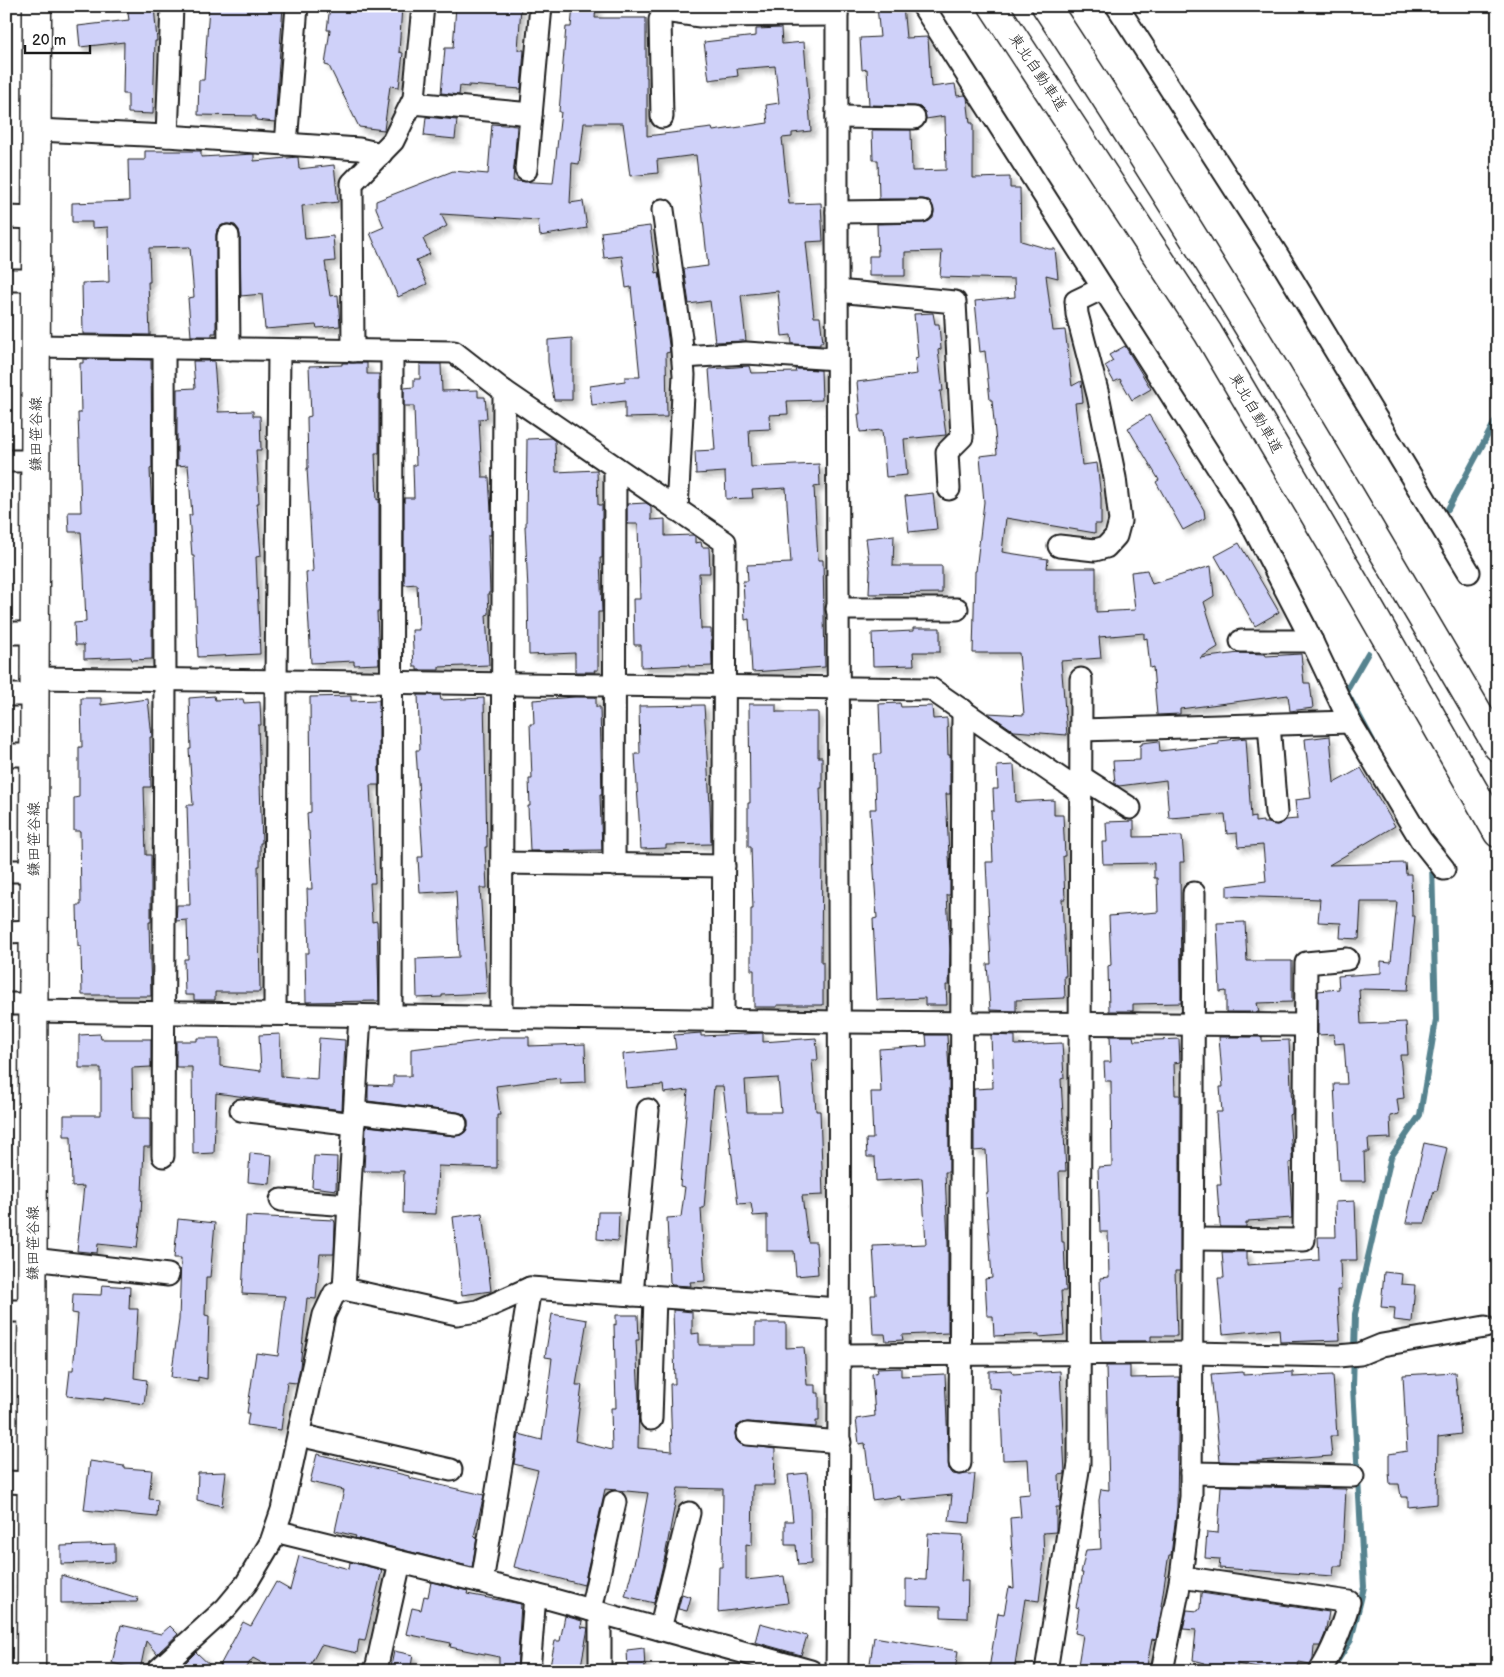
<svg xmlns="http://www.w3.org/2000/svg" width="1504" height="1677" viewBox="0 0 1504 1677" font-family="'Balsamiq Sans','Klee One',sans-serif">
	<defs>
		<filter id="shadow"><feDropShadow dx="4.5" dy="4.5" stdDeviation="2.5" flood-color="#0004"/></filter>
	</defs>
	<rect width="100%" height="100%" fill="#fff"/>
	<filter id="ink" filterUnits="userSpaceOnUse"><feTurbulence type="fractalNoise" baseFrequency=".02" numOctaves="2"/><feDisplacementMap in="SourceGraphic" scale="10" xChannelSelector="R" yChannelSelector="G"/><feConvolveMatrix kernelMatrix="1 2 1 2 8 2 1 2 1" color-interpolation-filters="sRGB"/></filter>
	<g filter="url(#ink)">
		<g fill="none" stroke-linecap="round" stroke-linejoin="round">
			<g stroke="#56838f" stroke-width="6">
				<path d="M1448,509L1498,416"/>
				<path d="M1368,653L1346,691L1373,741"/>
				<path d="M1336,1663L1351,1640L1364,1587L1353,1387L1355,1314L1391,1157L1420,1115L1436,1020L1432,863"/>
			</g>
		</g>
		<g fill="#cfd1f9" stroke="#1c1c1c" fill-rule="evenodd" filter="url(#shadow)">
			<path d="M127,6H154L157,41H155L153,114L128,113V94H123L124,42L80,47L78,26L129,20Z"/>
			<path d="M209,6H283L275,122L256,120V116L198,115L199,80H204Z"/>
			<path d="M330,6H402L399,52L403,53L399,87L390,86L384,130L359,127L329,66L325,65L330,30H327Z"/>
			<path d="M456,6H521L518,50H524L521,89L469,85V87L460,86L459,95L441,93L445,48H453Z"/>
			<path d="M573,6H596L595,18H646V77H647V136L712,128L713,131L768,123L766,105L779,103L775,66L737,69L738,76L709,80L704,42L756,36V29L781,28L782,44L804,42L811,131L792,133V137L782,138L789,204L821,203L823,241L806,242L814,317H820L823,342H820V345L792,344L791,335L782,336L778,291L741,295L746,341L715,342L710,301L689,304L684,269L708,266L696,155L657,160L658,173L630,176L623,123H584L579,164L572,163L570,203L583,201L587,228L540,236L538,220L441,214L447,226L423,239L430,254L416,260L427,284L398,297L370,233L384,227L376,208V201L453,171L488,174L492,124L517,126L513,181L553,183L561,112H559L566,27H571Z"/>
			<path d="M877,6H903L906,38L928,37L931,87L955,84L957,96L965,95L967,97L970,123H973V178L1010,177V188H1020L1021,241L1049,249H1055L1058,278L1046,275L1053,331L1065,330L1072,386L1081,381L1083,402L1075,403L1082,465L1097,463L1101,498V524H1095V533L1006,518L1002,552L1048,559L1047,568H1096V612L1135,610L1131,572L1147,570L1152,584L1211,566L1214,596L1204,602L1218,647L1200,658L1239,653L1265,654L1266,656L1301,654L1304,683H1310L1313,708L1290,711L1288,695L1180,709V714L1157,715L1153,667L1150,668L1147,638L1144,639V633L1099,637L1101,658L1061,661L1067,735L1014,731L988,713L1024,715L1019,653H973L975,571H976L984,502L980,456L997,454L992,400H990L985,351L980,352L975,301L1015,297L1014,279L940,277L942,251L905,252V276H869V256H878L877,224L923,223L929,221L933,218L934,211L932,204L929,200L922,199H879L878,160H873L872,130H911L912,171L946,170L945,116L926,119L925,112L920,107L914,106L869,105L867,69L862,70L860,38L880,37Z"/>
			<path d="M426,117L457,120L455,139L424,136Z"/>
			<path d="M145,151H201V157L254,154V161L298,157L299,169L334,165L338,202L302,206L305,239L333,236L335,261L325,262L330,296L338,295L340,326L317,328L316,325L265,329L262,294L241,296L240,235L239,230L235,225L227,224L222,225L217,229L216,236V333H212V336H191L188,298L194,297L190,247L149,248L150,282H148L150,335L83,334L82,283L109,282L108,227L92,228V222H72V203L129,201L128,160H145Z"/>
			<path d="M650,226L656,273L659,272L669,345L670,352L666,353L667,417L625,418V401L592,405L590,386L625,381V377H640L631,287L626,288L622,256L604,258L601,232Z"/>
			<path d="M933,313L935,324H939L941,349L938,350L943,391H940L946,435L904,439L907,475L886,477L882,430L860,432L858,414H860L857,382L917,374L915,359L918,358L914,314Z"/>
			<path d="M572,338V400H554L548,362V340Z"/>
			<path d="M1125,346L1151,389L1132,400L1120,379L1114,382L1105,366L1113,361L1109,355Z"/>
			<path d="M83,359L151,360L152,468L150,469L152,516V659L132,660L131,657L84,659V645H75L74,623L86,622L84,576L81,532H69L68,512H81L78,413H81L80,363H83Z"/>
			<path d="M193,361H214L218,412L253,411V416H260L261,450H256L259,503H257L261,556L256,557L260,654L198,657L194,556H192L189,515H192L188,465L177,466V389L195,388Z"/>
			<path d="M342,363H367V374H379V453H375L377,500L379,499V612H377L379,664L354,665V661L311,663L306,572L313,571L307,468H308L307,417L311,416L309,366L342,365Z"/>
			<path d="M420,364H441L442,391L478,390V397H485L487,418L479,419L482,477H489L491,511V535H488L490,593H488L489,614L486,615L489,665L439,667V670H417V667H414L412,630H419L417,584L404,585V498H414L413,465H416L414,406H404V388L414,387V379H420Z"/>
			<path d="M749,366L751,373L796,372L795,369L821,370L822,400L787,401L788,414L769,415L770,429L749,430L751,467L819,464L820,486L814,487L818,560H823L825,667L752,672L749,619L745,620L743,581H748L747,565L791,563L786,488L752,490L753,498L726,499L725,472L696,474L695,451L715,450L709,369Z"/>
			<path d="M1149,415L1204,510L1205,518L1183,530L1156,482L1159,480L1128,428Z"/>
			<path d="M551,438L555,441L556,472L597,470L598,505H602V558H600L602,612H598V670H594L595,672H575V653L529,655L528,591L525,526H526L527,439Z"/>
			<path d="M933,493L937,529L909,532L905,496Z"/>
			<path d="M646,503L651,506V520L665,519V536L693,535L695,536V543L701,542L702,547H709L710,573H699L701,629H711L712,666L689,667V665L641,667V645H634L633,599H640L638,524H627V504Z"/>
			<path d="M894,535L893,566H942V593L869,594L870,570L866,538Z"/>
			<path d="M1239,543L1279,612L1255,626L1215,556Z"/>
			<path d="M913,628H940V652H913L914,665L873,666L872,633L913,631Z"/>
			<path d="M418,695H440L441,700L484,698L487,847H485L487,888H480L487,993L442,995V997L417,998L416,959L459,957L456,891L420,893L418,857H423L416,750H420Z"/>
			<path d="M214,696L215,700L243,699L244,703L260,702L261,725H258L262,843H260V866H258L260,992H215V1000H194V995H185L184,959H188L187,920L176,921L177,905H190L187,805H193L189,749H191L189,698Z"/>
			<path d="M351,696V701L379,700V785H370L375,883H370L372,922L377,921L379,1001L306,1002L305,953H309L307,889H312L309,831H308L307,813L311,812L310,697Z"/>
			<path d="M575,697H596V707H600L602,795H600L602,850L530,851L528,806H530L529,779H532L530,724H534L533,700Z"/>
			<path d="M81,698H101V705L148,699L152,737H150L151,787H144L146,855H151V922H149L151,996H109V995H82L81,946H78L77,905H81L80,831H74V798L79,797V747H82Z"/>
			<path d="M900,703L901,707L932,706L933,719L947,718L948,755H950V794H946L950,877V895H947L950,949L949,985H946L947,1005H925V998L877,1000L873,919L877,918L870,809H876L874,754H881L879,704Z"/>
			<path d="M749,704H776V712H818V757H822V788H820L822,848L821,962H823V1005H777V1007H754V970H751V909H753L751,847H748V803H750Z"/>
			<path d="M704,705L710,805L711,844L666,845V848L641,849L635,754H640L639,706Z"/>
			<path d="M1330,736L1334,783L1361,768L1395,826L1329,865L1405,863L1406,874H1411L1412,916H1415L1408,990L1359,989L1361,1024L1406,1022L1408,1055H1400L1404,1098L1397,1099L1399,1114L1390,1116L1391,1138L1368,1139L1369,1152H1364L1365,1181H1339L1334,1084H1347L1344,1043L1335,1044L1334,1034L1318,1035V991L1339,989L1338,976L1381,973V961L1391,962L1397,902H1361L1359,939L1340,938L1341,923L1318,922L1320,899L1227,896V886L1266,881L1263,845L1238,847L1237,833L1227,834L1225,814L1169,818L1166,780L1119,786L1115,784L1113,761L1140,760V745H1142V743L1159,741L1160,751L1219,744V741L1246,738L1251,818L1255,817V822L1263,821V823H1268L1277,825L1286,820L1297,819L1295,800L1311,798L1305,739Z"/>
			<path d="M1014,765L1016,802L1054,800V815H1063L1065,856H1063L1065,899H1062L1066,976H1064L1065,998L1016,1000V1011L990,1010L987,964H991L986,862H993L991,811H994L993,789H998L997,766Z"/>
			<path d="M1134,821V837L1182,836L1184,862H1180L1181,1003L1133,1004V1011H1109L1108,966L1111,965L1109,916L1158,912L1157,878H1154V863L1103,864L1102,842H1107L1106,822Z"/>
			<path d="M1245,922L1247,961H1292V1002L1257,1003L1259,1012H1226V991L1220,992L1217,923Z"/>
			<path d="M701,1033V1036L763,1033V1042L816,1038L818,1060H812L816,1111H820L823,1195L802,1196L808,1242H816L818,1274L796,1276L794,1251H767V1215L753,1216L751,1203L738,1204L723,1086H714L704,1208H701L705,1281L690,1282L691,1286L672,1285L670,1283L667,1218L681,1217L685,1187L680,1186L688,1090L664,1093L663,1085L626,1088L623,1054L676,1049L674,1035ZM778,1078L781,1112H747L745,1080Z"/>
			<path d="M100,1034L101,1039H151V1067L132,1068L133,1118H150V1147H144L141,1216L137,1248L98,1244L97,1253L77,1251L84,1186L72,1187L71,1136H64V1115H101V1068H79V1035Z"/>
			<path d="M280,1034L281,1076L317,1079L319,1038L345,1040L342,1110L216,1093L214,1153L193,1154L192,1067H176V1041H197V1038H220V1066L261,1071L259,1035Z"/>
			<path d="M926,1035H947L949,1071V1172H945L948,1243V1333L902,1335L903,1340L886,1341L885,1334H873L871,1295H876L873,1246L926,1244L922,1178L876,1181L875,1157H867L866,1139H873L871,1092H881L879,1049L927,1046Z"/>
			<path d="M991,1035L1015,1036V1045L1062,1043L1064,1078L1061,1079L1066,1171H1059L1062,1242H1064L1066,1291H1061L1064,1335L1039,1337V1334L994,1336L993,1316H987L985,1279L992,1278L986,1193H988L986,1150L974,1151V1089L993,1088Z"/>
			<path d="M1110,1036H1133L1134,1041L1179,1039L1180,1062L1174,1063L1175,1095H1180V1271H1175L1177,1336H1151V1341H1102L1100,1278L1109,1277L1108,1232H1100L1098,1167L1112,1166L1111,1081H1105L1104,1062H1111Z"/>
			<path d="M498,1037H529V1046L585,1044L586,1082L560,1083V1078L496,1086L500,1115H497V1168L438,1166L436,1214L403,1213L404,1171H364L366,1126L455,1136L461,1135L466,1131L468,1126V1120L464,1114L457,1112L368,1101V1085L393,1086V1076H411V1049L498,1039Z"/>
			<path d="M1219,1037H1262V1041L1289,1040L1292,1111V1114L1289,1115L1292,1155V1162L1289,1163L1292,1218L1248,1221V1223H1246V1227H1221L1220,1225L1217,1185H1221L1216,1112H1222L1220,1087H1223Z"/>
			<path d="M1424,1143L1447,1148L1437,1191H1434L1425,1223H1406Z"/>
			<path d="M250,1153L272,1155L270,1184L248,1182Z"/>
			<path d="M314,1156L337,1157L336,1190L312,1187Z"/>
			<path d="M1355,1201L1357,1260H1340L1341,1290H1337L1340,1340L1280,1342L1279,1329L1223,1334L1218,1278H1224L1222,1252H1247V1265L1319,1260L1318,1237H1336L1335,1202Z"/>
			<path d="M598,1212H619L618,1241L597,1239Z"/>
			<path d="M482,1213L491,1291L462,1295L453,1217Z"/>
			<path d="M246,1216L334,1220L335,1223L334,1254H320L316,1299L307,1298L300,1367L297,1383L287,1382L281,1430L247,1425L249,1413H247L256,1353L278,1356L285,1296L242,1294Z"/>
			<path d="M178,1219L215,1223L210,1277H206L205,1315L209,1316L207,1379L198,1377V1381L171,1377L179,1320L181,1258H174Z"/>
			<path d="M1384,1272L1402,1274L1401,1284L1415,1285L1412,1322L1394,1320L1395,1308L1381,1307Z"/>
			<path d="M102,1285L130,1287L129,1309H138L134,1378L147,1380L144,1404L104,1398V1400L67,1396L70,1370H73L78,1314L72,1313L73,1294L101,1295Z"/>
			<path d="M673,1310L692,1312V1334L699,1333V1345H755V1323H786V1348L804,1347L807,1385H815V1393H819V1421H816V1427L748,1422L742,1423L737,1426L735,1433L736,1440L740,1444L775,1449L774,1485H753L752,1545L746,1544V1580L784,1576L788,1603L718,1612L719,1567H722L723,1489L678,1488L665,1556L654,1603L625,1596L636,1556L648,1493L605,1489L584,1585L514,1567L538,1470L514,1464L519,1434L542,1440L552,1358L545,1357L552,1314L587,1320L576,1385H582L575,1441L612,1450L611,1408H616L614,1324L616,1325V1315H638L639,1340H636L639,1399L638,1448L672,1451L670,1384H675Z"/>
			<path d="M1106,1366H1130V1378L1179,1377L1177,1507L1171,1555H1169L1168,1560L1161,1606H1162L1156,1640L1152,1639L1146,1671H1077L1083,1635L1075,1633L1079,1608L1076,1607L1083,1573H1081L1086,1550L1101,1549L1099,1500L1101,1489L1109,1490Z"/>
			<path d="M901,1368V1376L945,1374L949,1469L953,1474L959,1475L967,1474H975L970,1523L949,1521L952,1495L901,1500L900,1496L872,1500L865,1443L859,1444L856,1419L875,1416L872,1374L878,1372L877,1369Z"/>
			<path d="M1012,1370L1013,1374L1060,1371L1065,1474L1059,1475L1060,1503V1507H1056V1532L1043,1533L1044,1560L1039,1601L1025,1599L1014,1671H998L989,1669L998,1613L1004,1614L1009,1587L1014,1588L1010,1518L1021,1517L1019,1495L1030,1494L1028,1459L1003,1460L1000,1389L989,1388V1371Z"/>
			<path d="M1243,1372V1375L1293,1372V1377L1333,1375L1337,1436H1330L1332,1456L1245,1462L1220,1461L1211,1374Z"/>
			<path d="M1455,1372L1461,1434L1438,1437L1437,1504L1408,1507V1497H1401L1399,1484H1390L1389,1472V1454L1407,1451L1403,1375Z"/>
			<path d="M317,1454L409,1476V1478L484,1495L474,1536L477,1537L472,1567L355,1538L356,1536L335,1531L344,1490L310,1482Z"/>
			<path d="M90,1461L124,1466V1468L152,1470L149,1499L158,1500L157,1517L84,1510Z"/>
			<path d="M226,1472L222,1506L197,1500L198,1473Z"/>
			<path d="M807,1473L810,1504L811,1564L798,1565L796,1545H785V1521H793L788,1475Z"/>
			<path d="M1221,1486L1346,1489L1342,1566H1334L1333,1576L1219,1568L1220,1559L1205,1558L1207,1532L1218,1533Z"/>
			<path d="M928,1533L963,1535L961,1581H968L967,1618L941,1617V1606L906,1605V1579L926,1580Z"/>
			<path d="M115,1544V1562L61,1564V1546Z"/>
			<path d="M299,1556L349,1569L350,1562L382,1570L365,1641L359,1640L357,1653L321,1645L307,1671H276L253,1658L243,1671H217L243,1622L251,1626L276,1582L290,1590Z"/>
			<path d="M61,1575L138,1598L137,1602L61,1603Z"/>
			<path d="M431,1582L468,1591L467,1594L521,1604L517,1671L499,1670V1657L450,1647L451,1643L406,1634L412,1608L421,1610L424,1596L428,1597Z"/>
			<path d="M1201,1593L1329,1612L1325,1634L1320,1646H1314L1313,1658L1310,1664L1299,1662L1297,1671H1273L1237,1664V1671H1204L1205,1663L1193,1660L1196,1630L1183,1629L1187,1610L1198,1611L1200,1608Z"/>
			<path d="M682,1594L691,1597L687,1611L678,1609Z"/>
			<path d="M565,1616L582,1621L581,1627L588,1628L580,1671H549L555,1641H560Z"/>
			<path d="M760,1623L807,1636L801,1655L755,1642Z"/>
			<path d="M121,1625L161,1634L170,1626L178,1634L157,1654L146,1641L140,1670L112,1663Z"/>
			<path d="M874,1637L958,1651L955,1671H934L870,1663Z"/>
			<path d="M644,1648L645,1671H628L627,1650Z"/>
			<path d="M394,1651L413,1655L410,1671H390Z"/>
			<path d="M196,1652L216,1671H190L184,1664Z"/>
		</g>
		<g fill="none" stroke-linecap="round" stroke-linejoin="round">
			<g stroke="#1c1c1c" stroke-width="25">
				<g id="minor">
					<path d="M837,6C836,561 843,1116 837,1671"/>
					<path d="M923,6L1241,504L1305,627L1350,722L1421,840L1444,869"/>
					<path d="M1117,6L1278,256L1469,572"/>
					<path d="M664,11L700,16L837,15"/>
					<path d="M412,103L531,114"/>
					<path d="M662,117L660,20L666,6"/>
					<path d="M837,117L914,118"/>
					<path d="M37,130L167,136L359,149L381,154"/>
					<path d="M167,136L172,6"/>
					<path d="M286,144L297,6"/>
					<path d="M526,170L541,6"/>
					<path d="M663,210L681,338L684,375L677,510"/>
					<path d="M837,212L922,211"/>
					<path d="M6,217L37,218"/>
					<path d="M228,236L229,349"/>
					<path d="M6,280H36"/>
					<path d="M837,291L955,302L962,437L947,452L949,489"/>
					<path d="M36,346L454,352L504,391L725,542L723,1020"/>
					<path d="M353,351L352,183L393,141L414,98L423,6"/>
					<path d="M683,357L746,353L837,359"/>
					<path d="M6,461H36"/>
					<path d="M1059,546L1095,550L1106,547L1116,536L1120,521L1115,478L1098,395L1077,314L1076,301L1103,288"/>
					<path d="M837,609H957"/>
					<path d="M6,633H35"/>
					<path d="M1241,641H1312"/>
					<path d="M35,678L931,689L1080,792"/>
					<path d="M6,695H35"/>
					<path d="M1269,724L1276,813"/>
					<path d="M1081,730L1350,722"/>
					<path d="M6,755H35"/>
					<path d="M1080,776L1130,808"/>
					<path d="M502,863L724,866"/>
					<path d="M614,865L615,467"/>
					<path d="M6,871H34"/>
					<path d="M6,932L34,931"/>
					<path d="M6,1004H34"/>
					<path d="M33,1011L840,1022L1305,1025"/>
					<path d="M275,1014L276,681L279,350"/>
					<path d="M391,1016L392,352"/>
					<path d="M501,1017L504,391"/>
					<path d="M241,1110L354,1124"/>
					<path d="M354,1112L456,1124"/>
					<path d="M163,1156L165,680L164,348"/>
					<path d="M281,1200L349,1205"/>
					<path d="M1193,1239L1304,1240L1306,963L1347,959"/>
					<path d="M33,1259L168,1275"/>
					<path d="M344,1289L360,1015"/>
					<path d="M632,1295L648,1110"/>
					<path d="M6,1311H32"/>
					<path d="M840,1355L1192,1353L1338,1356L1360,1354L1382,1345L1485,1327"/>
					<path d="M651,1419L655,1297"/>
					<path d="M747,1434L840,1442"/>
					<path d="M299,1435L451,1470"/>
					<path d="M960,1463L963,710"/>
					<path d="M1191,1473L1353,1476"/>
					<path d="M6,1482L32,1483"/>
					<path d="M275,1531L547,1598L811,1671"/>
					<path d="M1181,1577L1349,1602C1342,1627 1334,1649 1320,1671"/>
					<path d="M482,1582L530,1288"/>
					<path d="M591,1610L615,1502"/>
					<path d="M600,1613V1671"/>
					<path d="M660,1629L689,1513"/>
					<path d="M157,1671L226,1608L246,1584L271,1542L282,1510L324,1315L334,1294L344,1289L457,1314L478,1311L530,1288L839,1309"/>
					<path d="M374,1671L377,1665L400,1562"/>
					<path d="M529,1671L535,1595"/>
					<path d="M1046,1671L1079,1464L1081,679"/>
					<path d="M1162,1671L1181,1577L1191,1497L1194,893"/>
				</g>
			</g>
			<g stroke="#1c1c1c" stroke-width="31">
				<path id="tertiary" d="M31,1671L37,6"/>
			</g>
			<g stroke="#1c1c1c" stroke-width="31">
				<g id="motorway">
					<path d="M993,6L1208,333L1364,599L1498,833"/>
					<path d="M1046,6C1205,248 1352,497 1498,747"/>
				</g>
			</g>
			<use href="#minor" stroke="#fff" stroke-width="21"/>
			<use href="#tertiary" stroke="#fff" stroke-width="28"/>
			<use href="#motorway" stroke="#fff" stroke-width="28"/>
		</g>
	</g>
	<g text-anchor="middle" stroke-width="4" stroke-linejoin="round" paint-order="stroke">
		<g font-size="15" fill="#1c1c1c" stroke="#fff">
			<text transform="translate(1038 72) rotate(56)" y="5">東北自動車道</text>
			<text transform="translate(1256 413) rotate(60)" y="5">東北自動車道</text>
			<text transform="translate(36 434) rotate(-90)" y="5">鎌田笹谷線</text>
			<text transform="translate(34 839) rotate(-90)" y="5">鎌田笹谷線</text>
			<text transform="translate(33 1243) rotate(-90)" y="5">鎌田笹谷線</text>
		</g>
	</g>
	<rect width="1504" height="1677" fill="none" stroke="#fff" stroke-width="25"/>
	<rect x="12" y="12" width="1479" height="1652" fill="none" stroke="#1c1c1c" stroke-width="2" filter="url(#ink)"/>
	<path d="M25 45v8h65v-8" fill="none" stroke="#1c1c1c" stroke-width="2.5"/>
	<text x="32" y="45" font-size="15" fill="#1c1c1c" stroke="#ffffff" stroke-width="4" paint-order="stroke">20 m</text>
</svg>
